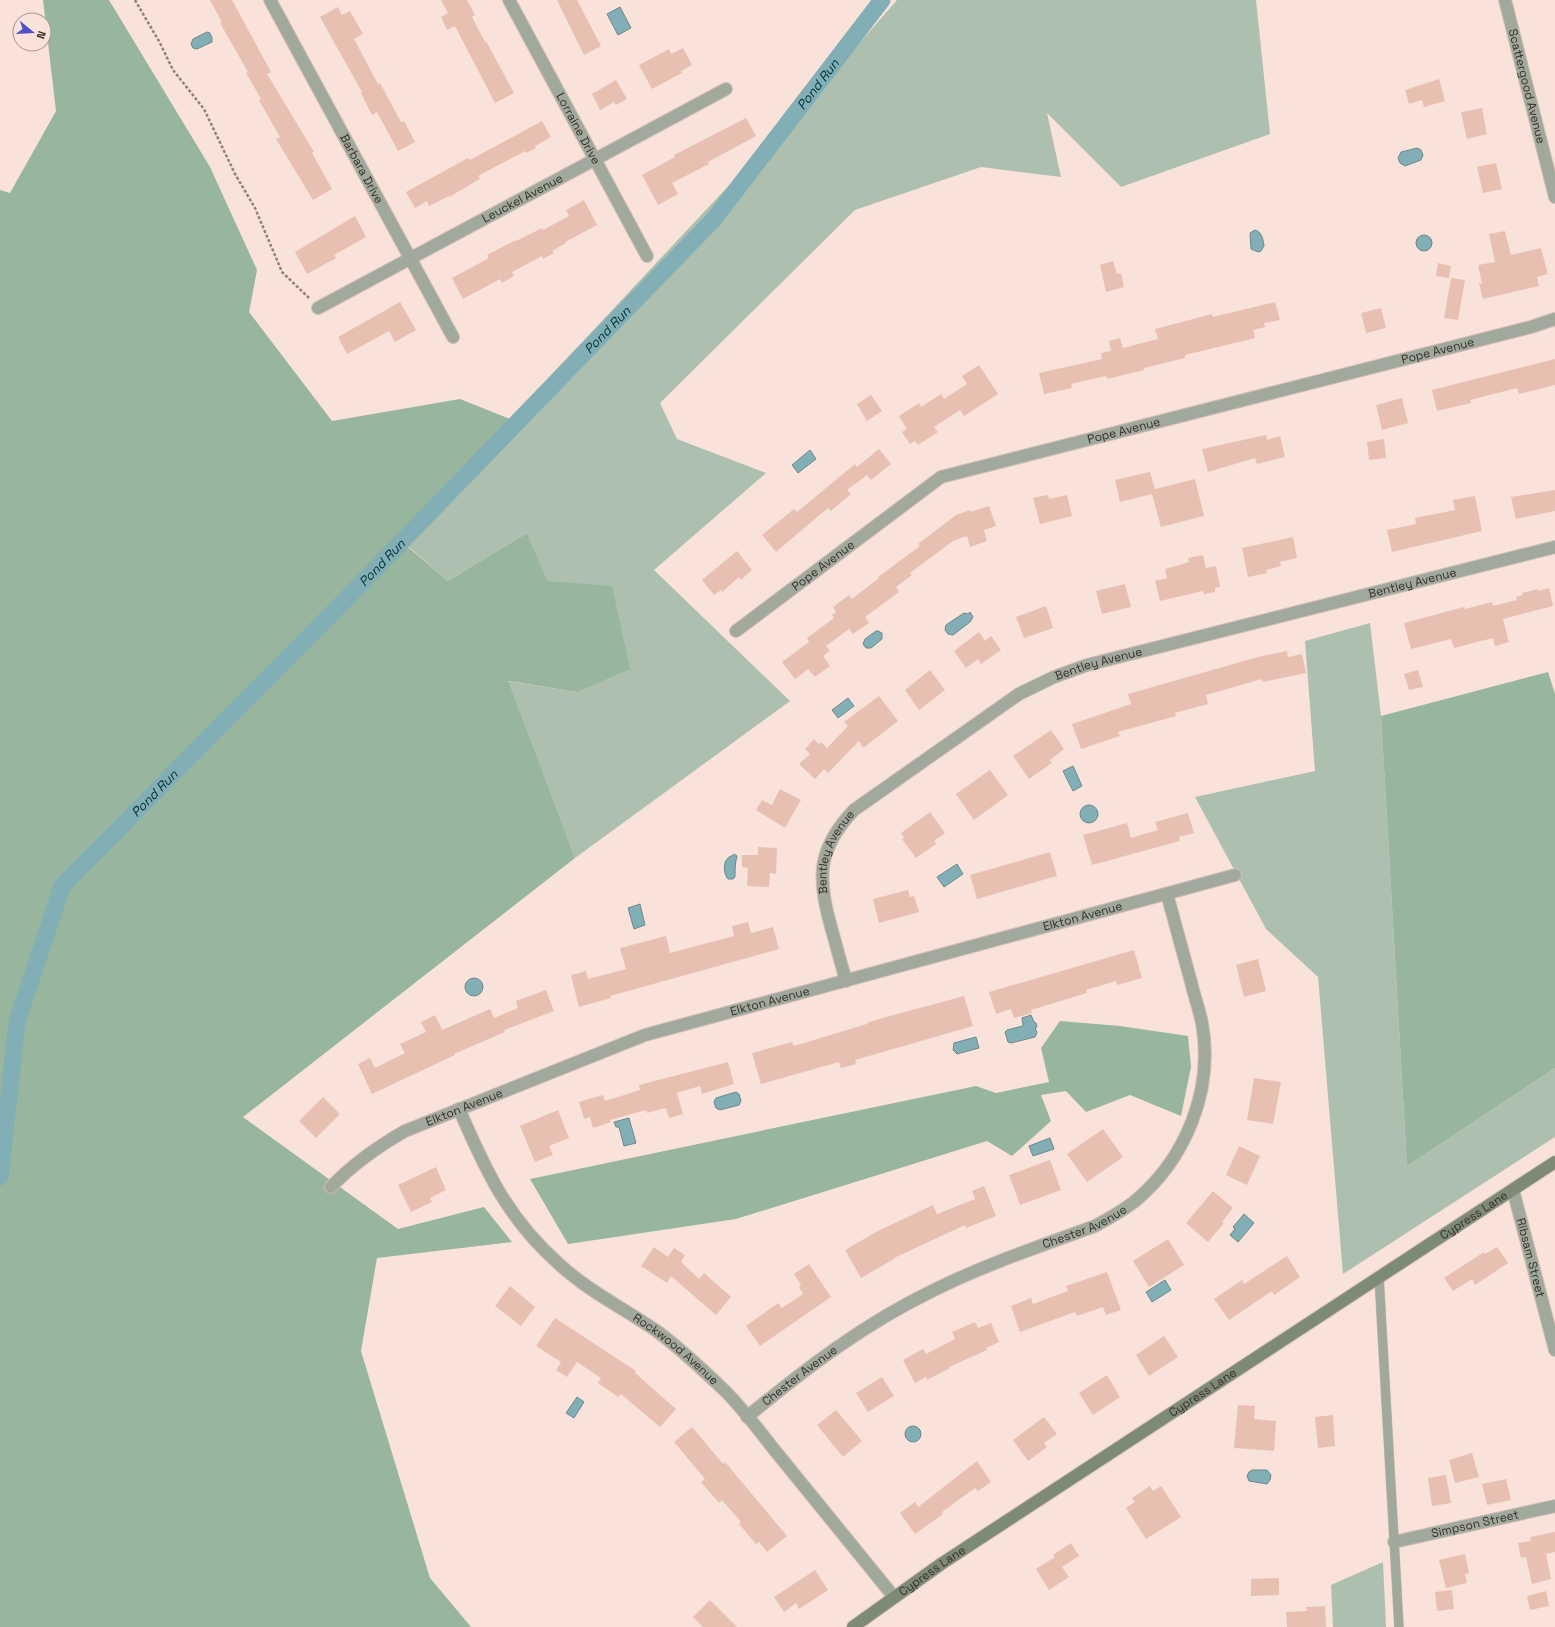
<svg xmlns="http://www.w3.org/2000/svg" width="1555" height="1627" viewBox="0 0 1555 1627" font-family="'Space Grotesk',sans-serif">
	<rect width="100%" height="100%" fill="#f9e2da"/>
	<g fill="#adc0b0">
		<path d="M897,0H1256L1270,134L1121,187L1047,113L1061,177L981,167L855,210L660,403L677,439L766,473L654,570L790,701L575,858L507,681L577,692L546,581L527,533L448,581L396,536L510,419L822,86Z"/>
		<path d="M1370,623L1381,716L1407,1166L1555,1068V1137L1343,1274L1318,977L1266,929L1195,797L1315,771L1305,641Z"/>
		<path d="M1383,1562L1386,1627H1333L1331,1585Z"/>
	</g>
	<g fill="#98b69d">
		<path d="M43,0H109L210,167L257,270L249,312L332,421L460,399L510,419L396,537L448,581L527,533L547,581L612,586L630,669L577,692L508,681L575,858L243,1117L398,1229L484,1207L512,1242L377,1258L361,1351L430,1578L471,1627H0V190L10,193L56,111Z"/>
		<path d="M1548,672L1555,694V1068L1407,1166L1381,716Z"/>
		<path d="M1060,1021L1120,1026L1188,1036L1191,1067L1181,1116L1130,1095L1086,1112L1066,1091L1041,1095L1051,1121L1012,1156L987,1141L736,1219L568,1244L530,1179L976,1086L996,1093L1049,1082L1041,1048Z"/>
	</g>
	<g fill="#82afb6" stroke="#6c888c">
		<path d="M620,7L631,28L618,35L607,14Z"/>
		<path d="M207,32L210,33L212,38V42L197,49L193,48L191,44L193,39Z"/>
		<path d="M1417,148L1421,150L1423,155L1421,160L1405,166L1400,163L1398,158L1401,152Z"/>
		<path d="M1255,230C1262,232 1263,239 1264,246L1261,251L1258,252L1251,249L1250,233Z"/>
		<circle cx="1424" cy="243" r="8"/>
		<path d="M810,450L816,459L798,473L792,465Z"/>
		<path d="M970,612L973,617L970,622L953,635L948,634L945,630L946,625L964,613L968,614Z"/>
		<path d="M876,631H878L882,633V639L871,648H866L863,644L865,639Z"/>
		<path d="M848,698L854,706L838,718L832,710Z"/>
		<path d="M1073,766L1082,786L1073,791L1063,771Z"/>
		<circle cx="1089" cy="814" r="9"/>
		<path d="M734,854L737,856C735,863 735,870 735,877L733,879H728C724,875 722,862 729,857C730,856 733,856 734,854Z"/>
		<path d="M957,864L963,874L944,887L937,877Z"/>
		<path d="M640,904L645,925L634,929L628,908Z"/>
		<circle cx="474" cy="987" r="9"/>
		<path d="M1031,1015L1034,1022L1036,1023L1037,1027L1035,1028L1037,1033L1035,1037L1011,1043L1008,1042L1005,1032L1007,1030L1023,1026L1022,1018Z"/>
		<path d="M976,1037L979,1048L957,1054L953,1050L954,1043Z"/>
		<path d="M736,1092L739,1094L741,1101L739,1105L720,1110L716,1108L714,1102L716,1098Z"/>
		<path d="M629,1118L636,1143L624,1146L619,1127H616L614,1122Z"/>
		<path d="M1050,1138L1054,1149L1033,1156L1029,1146Z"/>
		<path d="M1244,1214L1254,1223L1238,1242L1230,1235L1235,1229L1233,1227Z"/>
		<path d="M1165,1280L1171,1290L1152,1302L1146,1292Z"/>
		<path d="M577,1397L584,1402L574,1418L566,1413Z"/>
		<circle cx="913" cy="1434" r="8"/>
		<path d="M1252,1470H1267L1271,1475L1270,1480L1267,1484L1249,1481L1247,1476L1249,1472Z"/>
	</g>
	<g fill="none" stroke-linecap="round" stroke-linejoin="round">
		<path stroke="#82afb6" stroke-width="17" id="s1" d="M0,1177L17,1022L62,886L352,593L714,219L882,0"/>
	</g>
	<g fill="#e8c0b2">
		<path d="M210,0H232L271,72L267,74L314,152L312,153L332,189L313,200L276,139L280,137L259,100L261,99L246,73L248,72L220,23L222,22Z"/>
		<path d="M441,0H467L475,15L472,17L485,42L486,41L514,93L495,103L455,26L447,30L441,17L448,13Z"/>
		<path d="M557,0H577L601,46L584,55Z"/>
		<path d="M338,7L342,15L350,11L363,34L354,39L378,84L380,83L401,122L404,121L415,142L398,151L377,112L372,115L361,93L362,92L320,17Z"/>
		<path d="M683,48L692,65L681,71L682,73L652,89L639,65L669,49L671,54Z"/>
		<path d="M1439,79L1445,101L1424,107L1422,100L1409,104L1405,90Z"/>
		<path d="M616,80L627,99L616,105L614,102L600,110L592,94Z"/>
		<path d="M1482,108L1487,134L1467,139L1461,112Z"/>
		<path d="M746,118L756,136L708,162L709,164L672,183L678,194L658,205L642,175L675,157L674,155Z"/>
		<path d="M542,121L551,137L535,146L536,148L526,153L525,151L478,176L480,179L449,197V196L429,206L427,201L415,208L406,192L468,158L470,160Z"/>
		<path d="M1496,163L1502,189L1483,193L1477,167Z"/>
		<path d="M584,200L597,225L565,242L566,243L552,251L554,253L543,259L542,256L512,272L514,276L502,283L500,279L463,299L452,278L489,258L487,255L516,240V241L542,228L543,230L569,216L566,210Z"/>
		<path d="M355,216L366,237L334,255L336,258L307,274L295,252Z"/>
		<path d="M1505,231L1511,255L1541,248L1548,274L1537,277L1539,286L1483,299L1479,283L1482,284L1478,265L1495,262L1489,234Z"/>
		<path d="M1113,261L1117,274L1121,273L1124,287L1106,292L1100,265Z"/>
		<path d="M1438,263L1451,266L1449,278L1436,276Z"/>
		<path d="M1451,278L1465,280L1458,320L1444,318Z"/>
		<path d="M400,302L416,330L395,342L389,331L347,354L338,337Z"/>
		<path d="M1275,302L1280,320L1264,323L1265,327L1253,330L1255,338L1185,355V358L1144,368V370L1107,379L1106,376L1071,384L1072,388L1044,394L1039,373L1102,359L1101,353L1111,351L1109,341L1120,338L1123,348L1158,339L1155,329L1212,314L1213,317Z"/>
		<path d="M1381,308L1386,328L1366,333L1361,313Z"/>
		<path d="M1555,359V385L1519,394L1517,388L1470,400L1471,403L1437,411L1432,390Z"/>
		<path d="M979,365L998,394L964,416L960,410L934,427L938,432L918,445L915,441L910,444L902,432L907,429L899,416L919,403L921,407L941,394L944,399L967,384L962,376Z"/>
		<path d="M871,395L882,411L867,421L857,404Z"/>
		<path d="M1402,398L1408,423L1382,430L1376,405Z"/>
		<path d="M1266,435L1267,440L1280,436L1285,457L1257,464L1255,458L1208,472L1202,449Z"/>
		<path d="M1384,439L1386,458L1369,460L1367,442Z"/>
		<path d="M879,449L891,464L871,480L867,475L847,490L851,494L831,511L828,508L776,552L762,535L794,509L797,512L855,464L857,467Z"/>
		<path d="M1150,472L1155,489L1195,479L1204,516L1161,527L1152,494L1120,502L1115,480Z"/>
		<path d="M1555,490V511L1516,519L1511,497Z"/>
		<path d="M1048,495L1049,499L1067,495L1072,516L1040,524L1033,498Z"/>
		<path d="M1475,496L1482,531L1392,552L1387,530L1416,524L1415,518L1455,510L1453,500Z"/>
		<path d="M989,506L996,526L984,530L987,541L970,547L967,536L953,541L910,573L912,575L896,587L899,592L865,617L869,623L853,634L849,629L826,646L830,651L823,656L830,666L815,677L808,669L795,679L782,662L809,642L807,638L834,618L832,615L836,612L833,607L849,595L852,599L879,578L878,577L920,546L918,544L956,515L970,510V512Z"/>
		<path d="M1293,537L1297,558L1280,562L1281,566L1266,570L1267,573L1248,577L1242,548Z"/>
		<path d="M737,551L752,570L741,580L739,577L722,592L721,590L714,595L702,580Z"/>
		<path d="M1203,555L1206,568L1216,566L1220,587L1215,588V592L1204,594L1203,591L1160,601L1155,581L1167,578L1165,569L1189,562L1188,558Z"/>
		<path d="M1125,584L1131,607L1102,614L1096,591Z"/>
		<path d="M1549,588L1553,606L1503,619L1509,642L1495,646L1493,638L1454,648L1451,639L1411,649L1404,623L1464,607L1465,609L1492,602L1493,606L1517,600L1516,597L1523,595L1522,593L1538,589V591Z"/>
		<path d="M1046,606L1053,628L1024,638L1016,617Z"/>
		<path d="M979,632L985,641L991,636L1001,650L981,664L978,659L966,668L954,651Z"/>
		<path d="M1287,651L1288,657L1302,654L1306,673L1263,682L1262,679L1206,695L1208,704L1175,713L1176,716L1118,732L1120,736L1081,749L1072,724L1131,704L1128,694L1258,657Z"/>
		<path d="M930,670L945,690L919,710L905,690Z"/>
		<path d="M1418,670L1423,687L1409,690L1404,674Z"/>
		<path d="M879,696L898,721L863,748L859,741L828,773L824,769L815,779L799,764L810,754L805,749L814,739L819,744L821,742L827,748L848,726L844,722Z"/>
		<path d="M1051,730L1064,749L1050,760L1052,763L1029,779L1013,756Z"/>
		<path d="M990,770L1008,795L974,820L956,794Z"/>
		<path d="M780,789L801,800L785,828L756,810L762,800L772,805Z"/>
		<path d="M930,812L945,833L934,841L936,844L916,858L902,839L904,838L901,833Z"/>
		<path d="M1188,813L1194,833L1179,837L1180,841L1092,865L1083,835L1127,823L1131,838L1158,830L1155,822Z"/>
		<path d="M758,847L777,848L776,874L770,873L769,887L747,886L748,868L742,867V855H758Z"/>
		<path d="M1050,852L1057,876L977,899L970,875Z"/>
		<path d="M908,890L910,897L914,896L919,912L879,923L873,899Z"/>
		<path d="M748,922L751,933L773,927L779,949L610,996L611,998L579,1007L571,975L586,971L588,979L626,969L620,948L666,936L670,953L734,936L732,926Z"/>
		<path d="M1134,950L1142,978L1117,985L1116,981L1086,990L1087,993L1031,1010L1032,1013L1014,1018L1011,1009L996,1014L989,992Z"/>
		<path d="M1258,959L1266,991L1244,997L1236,965Z"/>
		<path d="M546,990L554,1011L504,1030L505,1032L454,1054L455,1055L372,1094L358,1064L370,1058L375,1068L405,1053L400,1044L426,1032L421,1022L435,1015L442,1030L490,1009L494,1018L518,1008L516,1001Z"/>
		<path d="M964,996L973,1026L855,1060L856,1064L841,1068L839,1062L761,1084L752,1053L792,1042L794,1046L867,1024V1023L879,1019Z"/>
		<path d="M728,1062L734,1084L702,1094L700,1086L677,1093L683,1114L669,1118L666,1108L647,1113L646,1110L610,1120L611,1122L593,1128L590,1117L584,1119L579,1102L603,1095L605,1101L640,1090L639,1085Z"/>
		<path d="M1254,1078L1281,1082L1273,1124L1247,1120Z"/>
		<path d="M323,1097L340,1114L316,1138L299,1121Z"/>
		<path d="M558,1110L569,1138L549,1146L553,1155L535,1162L520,1126Z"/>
		<path d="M1103,1129L1123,1157L1087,1182L1067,1154Z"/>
		<path d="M1239,1146L1260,1156L1247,1185L1226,1175Z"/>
		<path d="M1050,1160L1061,1190L1020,1205L1009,1175Z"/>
		<path d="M436,1167L446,1190L430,1198L432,1202L411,1212L398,1185Z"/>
		<path d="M984,1186L996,1216L966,1228L965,1225L894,1258V1259L861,1278L845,1250L876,1232L933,1205L937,1214L975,1199L972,1191Z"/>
		<path d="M1213,1191L1233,1208L1222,1222L1224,1223L1208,1242L1186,1223Z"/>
		<path d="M1168,1239L1184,1265L1149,1287L1133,1261Z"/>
		<path d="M654,1247L668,1257L674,1248L685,1255L681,1262L699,1279L704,1273L731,1297L716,1315L671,1276L667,1283L641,1266Z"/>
		<path d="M1497,1247L1508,1263L1475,1285L1472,1279L1453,1291L1444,1278L1484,1252L1485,1254Z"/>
		<path d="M1287,1256L1300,1277L1274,1295L1272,1291L1229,1320L1214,1299L1242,1280L1244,1284Z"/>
		<path d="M809,1264L831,1297L760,1346L746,1326L778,1303L782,1308L803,1294L799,1287L801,1285L794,1274Z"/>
		<path d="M1107,1272L1121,1310L1106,1315L1103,1307L1077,1316L1075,1312L1020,1332L1011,1306L1031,1298L1033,1304L1068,1291L1066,1286Z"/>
		<path d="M510,1286L535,1307L521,1326L495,1306Z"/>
		<path d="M555,1318L636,1371L635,1373L676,1409L660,1427L621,1394L618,1397L598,1383L601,1378L577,1362L567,1377L556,1370L561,1362L536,1346Z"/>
		<path d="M975,1322L978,1328L991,1323L999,1342L986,1348L987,1350L949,1367L950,1368L927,1380L926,1377L915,1383L903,1360L923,1349L926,1354L955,1339L952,1332Z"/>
		<path d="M1164,1336L1178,1357L1149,1376L1136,1355Z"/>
		<path d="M1107,1375L1120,1397L1093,1415L1079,1393Z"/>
		<path d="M882,1377L894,1396L868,1412L856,1393Z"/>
		<path d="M1238,1405L1255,1406L1254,1419L1276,1421L1274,1451L1234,1448Z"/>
		<path d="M836,1410L862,1441L843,1457L817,1425Z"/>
		<path d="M1333,1415L1335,1446L1318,1448L1315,1417Z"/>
		<path d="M1044,1417L1057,1434L1044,1443L1047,1447L1028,1461L1013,1440Z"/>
		<path d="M692,1427L723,1464L725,1462L787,1536L767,1552L759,1542L756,1544L739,1524L741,1522L722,1500L719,1503L701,1482L705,1479L674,1442Z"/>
		<path d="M1472,1453L1479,1477L1455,1483L1449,1460Z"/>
		<path d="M977,1461L991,1482L978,1491L975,1488L942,1512L943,1514L915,1534L900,1513L915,1502L918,1507Z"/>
		<path d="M1446,1475L1451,1503L1432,1506L1428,1478Z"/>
		<path d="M1506,1479L1511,1500L1487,1505L1482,1484Z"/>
		<path d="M1150,1486L1153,1491L1161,1486L1181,1517L1146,1539L1126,1508L1135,1502L1132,1498Z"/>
		<path d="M1555,1532V1552L1546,1554L1551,1579L1532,1584L1526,1557L1521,1558L1518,1543L1531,1541L1530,1537Z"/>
		<path d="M1071,1543L1079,1556L1062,1567L1069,1577L1049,1590L1036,1569L1055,1557L1053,1555Z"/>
		<path d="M1465,1554L1469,1573L1465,1574L1467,1583L1446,1588L1439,1560Z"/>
		<path d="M815,1570L828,1590L799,1609L796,1603L784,1612L774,1597Z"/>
		<path d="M1279,1578V1595L1251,1596V1579Z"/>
		<path d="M1452,1590L1454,1609L1437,1611L1435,1592Z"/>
		<path d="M1546,1591L1549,1606L1530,1610L1527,1596Z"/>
		<path d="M710,1600L737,1627H703L693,1617Z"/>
		<path d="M1325,1606L1326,1627H1287L1286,1612L1307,1611L1306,1607Z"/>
	</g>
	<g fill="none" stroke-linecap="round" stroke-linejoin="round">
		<g stroke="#d2beb7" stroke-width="10">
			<path id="lane" d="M1379,1277L1399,1627"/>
		</g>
		<g stroke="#d2beb7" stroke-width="14">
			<g id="street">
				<path id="s2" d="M270,0L453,337"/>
				<path id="s3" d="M509,0L647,256"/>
				<path id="s4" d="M1505,0L1555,197"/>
				<path id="s5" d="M318,308L726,89"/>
				<path id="s6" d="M736,631L941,477L1531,327L1555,319"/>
				<path id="s7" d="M846,981C841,963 836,945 831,927C817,878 817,849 854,810L1019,694L1054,677L1087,665L1555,547"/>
				<path id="s8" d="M459,1109C486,1171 507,1218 559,1264C588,1291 625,1309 658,1332C681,1349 702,1369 723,1389C744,1409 762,1435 781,1458C818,1504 856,1550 894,1597"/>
				<path id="s9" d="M331,1187C353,1164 377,1147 405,1131L645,1035L1235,875"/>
				<path id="s10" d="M1513,1190L1555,1350"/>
				<path id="s11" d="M747,1417C805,1369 864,1324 932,1291C984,1265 1040,1246 1095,1226C1108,1219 1122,1211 1134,1202C1186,1159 1214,1090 1202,1023C1199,1009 1194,995 1191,982C1183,952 1175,923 1167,894"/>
				<path id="s12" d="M1394,1542L1555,1506"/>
			</g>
		</g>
		<g stroke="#d2beb7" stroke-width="14">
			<g id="secondary">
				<path id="s13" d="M853,1627L941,1564L1555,1162"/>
			</g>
		</g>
		<path stroke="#91817c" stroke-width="2.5" stroke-dasharray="3 2" stroke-linecap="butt" d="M135,0L160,43L173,70L204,109L235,174L255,208L282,272L309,298"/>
		<use href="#lane" stroke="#a0a99b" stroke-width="9"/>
		<use href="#street" stroke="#a0a99b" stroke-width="12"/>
		<use href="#secondary" stroke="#7d8b76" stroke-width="12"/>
	</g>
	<g text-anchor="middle" stroke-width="3" stroke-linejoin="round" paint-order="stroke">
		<g font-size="12" fill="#372e2b" stroke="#f9e2da">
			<text dy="4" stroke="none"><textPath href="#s4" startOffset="89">Scattergood Avenue</textPath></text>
			<text dy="4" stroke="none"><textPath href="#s3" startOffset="146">Lorraine Drive</textPath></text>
			<text dy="4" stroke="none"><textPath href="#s2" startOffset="192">Barbara Drive</textPath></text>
			<text dy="4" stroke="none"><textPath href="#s5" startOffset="232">Leuckel Avenue</textPath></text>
			<text dy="4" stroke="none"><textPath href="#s6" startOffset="769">Pope Avenue</textPath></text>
			<text dy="4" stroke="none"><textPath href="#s6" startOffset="445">Pope Avenue</textPath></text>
			<text dy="4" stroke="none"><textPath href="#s6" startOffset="109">Pope Avenue</textPath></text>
			<text dy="4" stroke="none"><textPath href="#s7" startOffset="794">Bentley Avenue</textPath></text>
			<text dy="4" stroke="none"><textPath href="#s7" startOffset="470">Bentley Avenue</textPath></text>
			<text dy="4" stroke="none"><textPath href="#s7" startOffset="135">Bentley Avenue</textPath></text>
			<text dy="4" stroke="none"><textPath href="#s9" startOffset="805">Elkton Avenue</textPath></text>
			<text dy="4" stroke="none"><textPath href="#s9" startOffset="481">Elkton Avenue</textPath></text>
			<text dy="4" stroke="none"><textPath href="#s9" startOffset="157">Elkton Avenue</textPath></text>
			<text dy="4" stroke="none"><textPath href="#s13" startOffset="745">Cypress Lane</textPath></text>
			<text dy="4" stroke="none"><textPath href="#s11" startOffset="390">Chester Avenue</textPath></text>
			<text dy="4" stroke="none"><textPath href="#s10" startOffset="70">Ribsam Street</textPath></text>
			<text dy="4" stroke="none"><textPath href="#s8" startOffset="331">Rockwood Avenue</textPath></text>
			<text dy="4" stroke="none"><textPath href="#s11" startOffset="67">Chester Avenue</textPath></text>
			<text dy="4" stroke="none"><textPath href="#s13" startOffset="421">Cypress Lane</textPath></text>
			<text dy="4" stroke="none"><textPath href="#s12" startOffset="83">Simpson Street</textPath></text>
			<text dy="4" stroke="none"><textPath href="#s13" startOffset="97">Cypress Lane</textPath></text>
		</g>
		<g font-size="13" font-style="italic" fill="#013035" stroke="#f9e2da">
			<text dy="5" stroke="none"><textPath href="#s1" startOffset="1402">Pond Run</textPath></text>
			<text dy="5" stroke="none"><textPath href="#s1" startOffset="1078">Pond Run</textPath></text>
			<text dy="5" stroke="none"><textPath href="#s1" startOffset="754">Pond Run</textPath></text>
			<text dy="5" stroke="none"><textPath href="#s1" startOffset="430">Pond Run</textPath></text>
		</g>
	</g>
	<g transform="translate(32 32) rotate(108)"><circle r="19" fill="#f9e2da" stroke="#ab9a94"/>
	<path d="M0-3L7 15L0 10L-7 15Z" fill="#4c51c7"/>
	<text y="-6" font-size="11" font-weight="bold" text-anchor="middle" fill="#372e2b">N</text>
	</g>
</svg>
